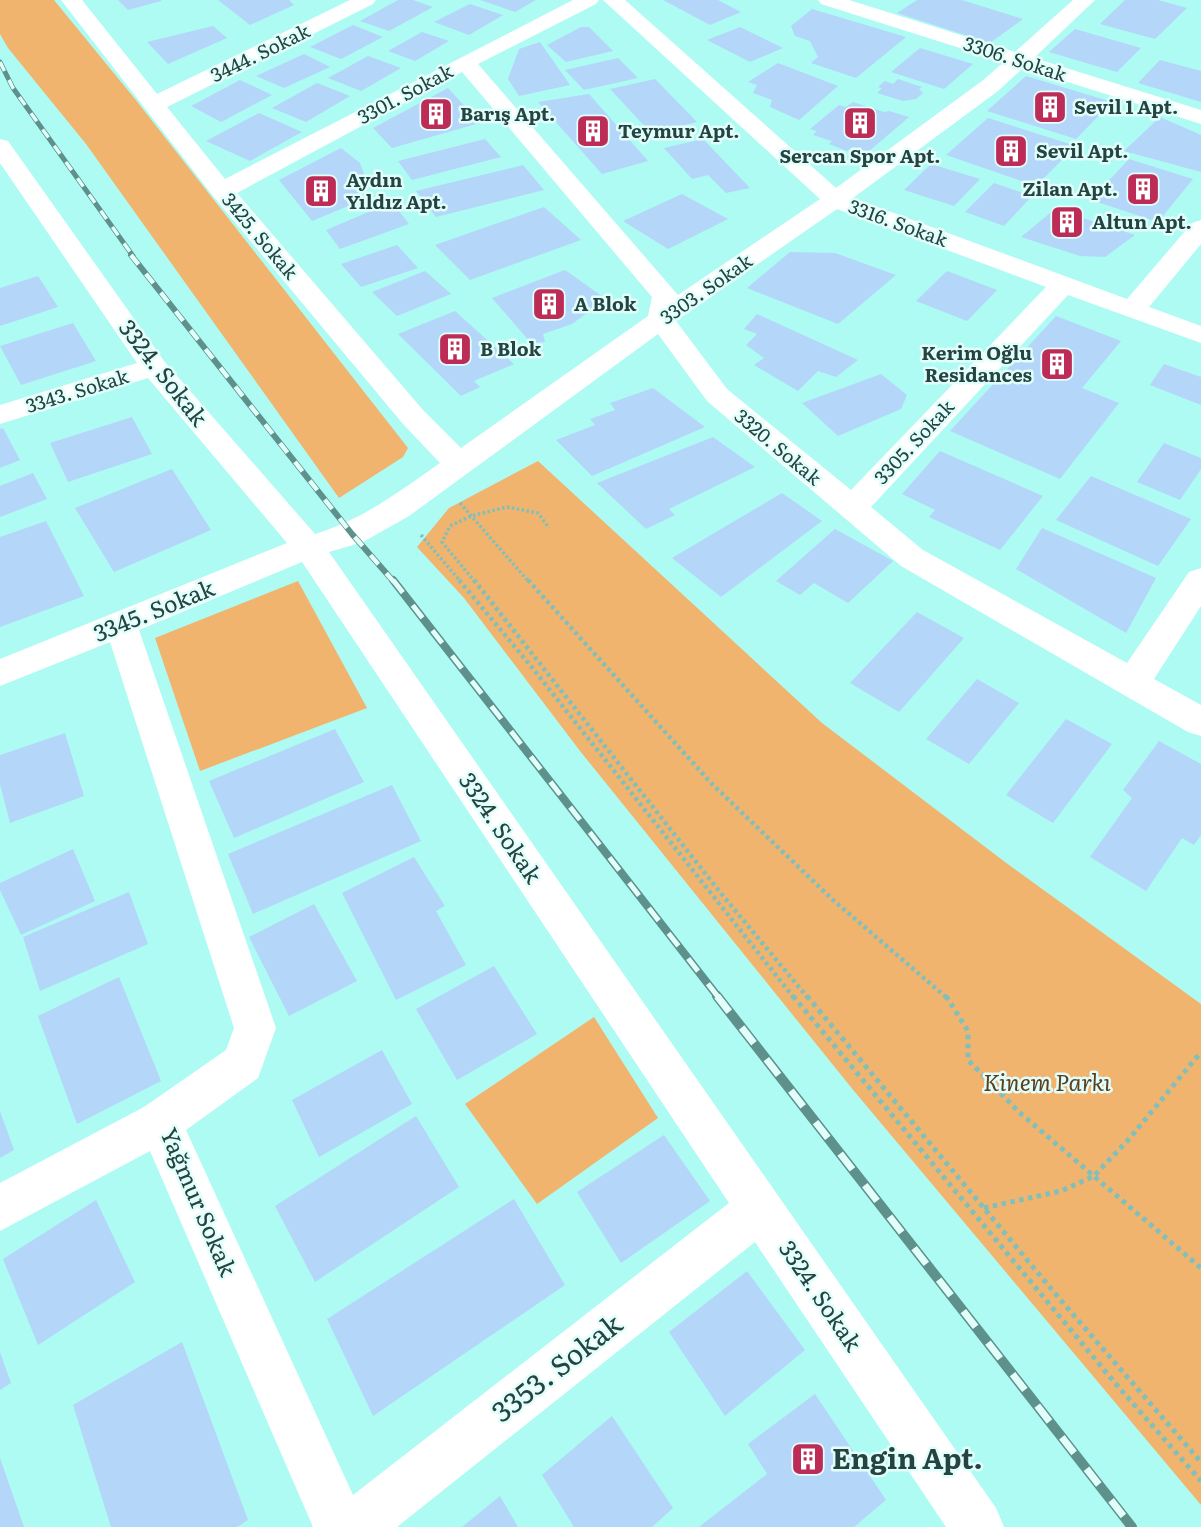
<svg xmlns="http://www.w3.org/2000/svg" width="1201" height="1527" viewBox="0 0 1201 1527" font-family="Literata,serif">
	<rect width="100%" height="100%" fill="#aefbf4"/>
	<g fill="#f0b46f">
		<path d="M0,0H54L135,99L408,448L403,457L339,498L86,144L8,48L0,34Z"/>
		<path d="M538,461L822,723L1005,862L1201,1004V1505L854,1091L580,751L464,598L417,547L449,508Z"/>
		<path d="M298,581L367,708L200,771L155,638Z"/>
		<path d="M594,1017L658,1118L537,1204L465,1104Z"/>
	</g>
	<g fill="#b4d6f9">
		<path d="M118,0H161V1L128,10Z"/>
		<path d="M218,0H289L294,5L250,25Z"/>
		<path d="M398,0H413L433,7L389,31L360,21Z"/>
		<path d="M480,0H536L515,12Z"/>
		<path d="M663,0H718L741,12L710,25Z"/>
		<path d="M917,0H962L1023,19L990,43L897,13Z"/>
		<path d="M1125,0H1158L1187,8L1155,39L1100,24Z"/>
		<path d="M470,4L503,15L469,35L434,22Z"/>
		<path d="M812,9L906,37L856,78L811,63L818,57L810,41L795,36L791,26Z"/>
		<path d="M353,25L383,37L341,59L310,47Z"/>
		<path d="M213,26L227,38L168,64L147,42Z"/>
		<path d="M581,27H589L613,51L566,62L547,45Z"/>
		<path d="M740,27L783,48L750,62L707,40Z"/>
		<path d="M1075,29L1141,48L1117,72L1049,52Z"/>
		<path d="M422,32L449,41L415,61L388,51Z"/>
		<path d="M540,42L570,85L519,96L508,79L519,49Z"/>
		<path d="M920,48L973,64L944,89L891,72Z"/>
		<path d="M304,54L330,67L284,88L256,76Z"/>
		<path d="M368,56L401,68L361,91L328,78Z"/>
		<path d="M618,58L638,78L584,90L565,70Z"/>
		<path d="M1160,60L1201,71V102L1138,83Z"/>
		<path d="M778,63L838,86L799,120L770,107L772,100L753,93L757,85L748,82Z"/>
		<path d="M1026,76L1112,102L1076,139L987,111Z"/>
		<path d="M655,79L697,122L651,133L610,89Z"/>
		<path d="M898,79L922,87L919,89L923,93L916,99L903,101L877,93L882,88L878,87L885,81L893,84Z"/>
		<path d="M240,80L272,95L221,122L191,106Z"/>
		<path d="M317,83L350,96L306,122L272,108Z"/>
		<path d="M448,88L480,123L392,148L373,128Z"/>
		<path d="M589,94L648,161L602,174L538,102Z"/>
		<path d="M853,102L884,112L889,111L909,117L868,152L852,147L847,151L829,144L832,141L813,135L817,131L810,129L839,105L846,107Z"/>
		<path d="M259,113L302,132L250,161L206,141Z"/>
		<path d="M1160,117L1201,135V172L1124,151Z"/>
		<path d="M988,118L1076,146L1036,186L946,155Z"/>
		<path d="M485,139L501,157L412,180L398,161Z"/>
		<path d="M703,139L750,188L726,193L708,175L692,179L664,148Z"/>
		<path d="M341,148L360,163L364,174L346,182L365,199L312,221L279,180Z"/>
		<path d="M1129,159L1193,179L1158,222L1091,200Z"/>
		<path d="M931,164L980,179L954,206L904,190Z"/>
		<path d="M523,165L544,190L436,217L416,191Z"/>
		<path d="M994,183L1032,196L1004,226L965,212Z"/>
		<path d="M682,194L728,219L668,249L623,221Z"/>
		<path d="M392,202L409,224L340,249L326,230Z"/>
		<path d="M544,207L581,240L470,280L435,245Z"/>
		<path d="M1055,209L1135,235L1105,257L1080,256L1021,237Z"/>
		<path d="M397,245L418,268L361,287L341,264Z"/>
		<path d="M790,252L835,253L896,275L838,324L747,288Z"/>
		<path d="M565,270L606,299L572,324L543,334L545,342L531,343L492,298Z"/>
		<path d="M425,271L451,294L397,316L372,292Z"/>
		<path d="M947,271L997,290L967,321L916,301Z"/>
		<path d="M38,276L58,307L0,326V288Z"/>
		<path d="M455,311L514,364L474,381L480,387L461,396L398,334Z"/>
		<path d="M757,314L858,360L836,377L818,371L798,391L754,365L764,358L746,345L757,334L744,329Z"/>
		<path d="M1056,316L1121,341L1082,388L1119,403L1060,479L950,431Z"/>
		<path d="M73,323L96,361L21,385L0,346Z"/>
		<path d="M1164,364L1201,377V405L1150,385Z"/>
		<path d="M881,374L907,395L901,409L838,436L802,403Z"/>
		<path d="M653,388L705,427L592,476L556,440L595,425L590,419L615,410L610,403Z"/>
		<path d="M132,417L152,454L68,482L50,443Z"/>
		<path d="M3,428L20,460L0,468V429Z"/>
		<path d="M713,437L755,467L669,509L675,515L646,529L597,483Z"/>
		<path d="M1164,443L1201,458V469L1180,500L1137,482Z"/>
		<path d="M940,451L1043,496L1000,550L929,517L935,510L902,494Z"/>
		<path d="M172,469L211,530L114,572L75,508Z"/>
		<path d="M33,473L47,499L0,517V486Z"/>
		<path d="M1091,476L1191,519L1158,566L1056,520Z"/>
		<path d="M782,493L822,521L721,597L672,558Z"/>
		<path d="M46,521L84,596L0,627V537Z"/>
		<path d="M1042,528L1156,578L1126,633L1016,569Z"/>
		<path d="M835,529L893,561L848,603L814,583L800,595L776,581Z"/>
		<path d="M917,612L964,638L899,712L850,683Z"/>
		<path d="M977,679L1019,703L969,764L926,739Z"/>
		<path d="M1066,719L1112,744L1053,823L1006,795Z"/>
		<path d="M335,729L364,782L234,838L209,781Z"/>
		<path d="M65,733L84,796L10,823L0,784V755Z"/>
		<path d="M1159,741L1201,764V835L1194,845L1182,838L1146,891L1090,857L1132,798L1123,790Z"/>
		<path d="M392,785L421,841L253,914L228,854Z"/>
		<path d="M73,849L95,901L21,935L0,890V883Z"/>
		<path d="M414,857L445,906L436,911L466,965L396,1000L342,893Z"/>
		<path d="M129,892L148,944L40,991L23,937Z"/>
		<path d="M314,904L357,981L289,1016L249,937Z"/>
		<path d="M494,966L537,1034L457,1080L416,1009Z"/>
		<path d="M119,977L161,1081L77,1124L38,1016Z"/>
		<path d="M382,1050L412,1104L319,1157L292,1100Z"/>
		<path d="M0,1111L14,1150L0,1158Z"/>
		<path d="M416,1116L459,1187L315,1282L275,1206Z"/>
		<path d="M664,1135L710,1201L621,1263L577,1192Z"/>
		<path d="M514,1199L565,1285L373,1416L327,1319Z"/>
		<path d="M96,1200L135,1282L38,1345L3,1259Z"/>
		<path d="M747,1271L805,1350L725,1416L669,1332Z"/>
		<path d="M182,1342L248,1520L237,1527H111L73,1405Z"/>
		<path d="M0,1352L11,1383L0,1390Z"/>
		<path d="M815,1394L886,1500L854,1527H699L767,1474L748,1444Z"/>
		<path d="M612,1416L673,1508L652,1527H574L542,1475Z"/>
		<path d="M0,1458L24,1527H0Z"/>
		<path d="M500,1496L518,1527H462Z"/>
	</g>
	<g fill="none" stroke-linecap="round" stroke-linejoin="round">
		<g stroke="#81bfba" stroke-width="3.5" stroke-dasharray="2.5 2.5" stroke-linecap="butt">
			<path d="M460,503L529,582"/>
			<path d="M421,535L461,582"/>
			<path d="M475,582L442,542L450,526L471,516L507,507L538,513L549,528"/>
		</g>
		<g stroke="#81bfba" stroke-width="4.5" stroke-dasharray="3.5 3.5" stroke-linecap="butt">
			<path d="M459,580L530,665L794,998"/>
			<path d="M474,580L719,891L808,998"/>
			<path d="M528,580L712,784L833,900L947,998"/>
		</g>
		<g stroke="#81bfba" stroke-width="5" stroke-dasharray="4.5 4.5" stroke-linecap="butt">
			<path d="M793,996L1115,1383L1201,1481"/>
			<path d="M807,996L1058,1297L1201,1462"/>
			<path d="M946,996L968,1031V1060L1019,1112L1201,1268"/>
			<path d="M984,1208L1061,1191L1094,1176L1129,1139L1201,1052"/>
		</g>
		<path fill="#fff" fill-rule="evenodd" d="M61,0H82L157,94L350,0H376L373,4L167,107L225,179L573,0H599L596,4L478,64L678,295L820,199L603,0H625L836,188L982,81L1004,62L821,4L818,0H849L1015,52L1073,0H1095L1034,58L1201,110V124L1023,68L998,91L853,198L1127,299L1192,223L1201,220V244L1149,307L1201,326V343L1068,295L871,507L923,550L1127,663L1189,572L1201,568V606L1154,679L1201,705V736L1188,732L901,566L707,401L658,334L409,516L363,542L329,552L996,1508L1004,1527H946L755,1242L397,1527H313L150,1151L0,1231V1183L144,1107L226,1050L234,1028L110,642L0,686V659L287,543L148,378L0,424V405L137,363L0,163V139L8,141L164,361L315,534C362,520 400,491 440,463L403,424L213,196ZM462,72L652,297L648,316L461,448L423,410L237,193ZM837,209L1046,287L851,490L727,389L676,321ZM302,562L729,1203L353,1495L186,1130L258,1078L276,1028L139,630Z"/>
		<g stroke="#5e908c" stroke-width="5">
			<path id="rail-far3" d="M0,62L13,88L133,256"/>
		</g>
		<g stroke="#5e908c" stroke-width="6">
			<path id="rail-far2" d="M131,255L352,534L394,582"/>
		</g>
		<g stroke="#5e908c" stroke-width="8">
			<path id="rail-far1" d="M393,580L719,998"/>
		</g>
		<g stroke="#5e908c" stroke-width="10">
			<path id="rail" d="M717,996L1132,1527"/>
		</g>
		<use href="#rail-far3" stroke="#e1fefb" stroke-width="3.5" stroke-dasharray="10" stroke-linecap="butt"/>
		<use href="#rail-far2" stroke="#e1fefb" stroke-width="4.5" stroke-dasharray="12" stroke-linecap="butt"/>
		<use href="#rail-far1" stroke="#e1fefb" stroke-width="5" stroke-dasharray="16" stroke-linecap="butt"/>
		<use href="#rail" stroke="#e1fefb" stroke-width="7" stroke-dasharray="20" stroke-linecap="butt"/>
	</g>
	<defs>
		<g id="building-square" transform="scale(1.75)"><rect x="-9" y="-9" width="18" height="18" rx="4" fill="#bc2c56" stroke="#e1fefb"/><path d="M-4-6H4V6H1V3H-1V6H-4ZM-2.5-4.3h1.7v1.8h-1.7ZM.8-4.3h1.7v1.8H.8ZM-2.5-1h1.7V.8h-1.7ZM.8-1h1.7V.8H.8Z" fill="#fff"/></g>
	</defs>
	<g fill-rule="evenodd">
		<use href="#building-square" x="1050" y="107"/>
		<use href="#building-square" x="436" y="114"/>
		<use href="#building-square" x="860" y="123"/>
		<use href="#building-square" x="593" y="131"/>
		<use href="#building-square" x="1011" y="151"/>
		<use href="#building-square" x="1143" y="189"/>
		<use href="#building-square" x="321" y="191"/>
		<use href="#building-square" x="1067" y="222"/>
		<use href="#building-square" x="549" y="304"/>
		<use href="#building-square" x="455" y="349"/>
		<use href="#building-square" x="1057" y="364"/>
		<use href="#building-square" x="808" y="1459"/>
	</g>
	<g text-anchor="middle" stroke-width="5" stroke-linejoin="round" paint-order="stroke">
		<g font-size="19" fill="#244341" stroke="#e1fefb">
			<text transform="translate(260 53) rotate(-26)" y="7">3444. Sokak</text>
			<text transform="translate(1015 59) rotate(18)" y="7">3306. Sokak</text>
			<text transform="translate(405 94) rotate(-28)" y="7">3301. Sokak</text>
			<text transform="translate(898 223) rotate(20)" y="7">3316. Sokak</text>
			<text transform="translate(260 236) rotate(50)" y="7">3425. Sokak</text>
			<text transform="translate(706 289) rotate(-35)" y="7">3303. Sokak</text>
			<text transform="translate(77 391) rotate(-17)" y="7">3343. Sokak</text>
			<text transform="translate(914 442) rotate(-47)" y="7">3305. Sokak</text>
			<text transform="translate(778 447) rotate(40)" y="7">3320. Sokak</text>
		</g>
		<g font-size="19" font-weight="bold" fill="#244341" stroke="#e1fefb" text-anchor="start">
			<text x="1074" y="114">Sevil 1 Apt.</text>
			<text x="460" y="121">Barış Apt.</text>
			<text x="618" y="138">Teymur Apt.</text>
			<text x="1036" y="158">Sevil Apt.</text>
			<text x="860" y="163" text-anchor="middle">Sercan Spor Apt.</text>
			<text x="346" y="187">Aydın<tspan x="346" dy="22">Yıldız Apt.</tspan></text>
			<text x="1118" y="196" text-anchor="end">Zilan Apt.</text>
			<text x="1092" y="229">Altun Apt.</text>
			<text x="574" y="311">A Blok</text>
			<text x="480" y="356">B Blok</text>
			<text x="1032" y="360" text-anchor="end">Kerim Oğlu<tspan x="1032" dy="22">Residances</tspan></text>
		</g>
		<g font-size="23" fill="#244341" stroke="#e1fefb">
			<text transform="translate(163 373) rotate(52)" y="8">3324. Sokak</text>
			<text transform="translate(154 611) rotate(-22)" y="8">3345. Sokak</text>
			<text transform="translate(500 828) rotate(56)" y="8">3324. Sokak</text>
			<text transform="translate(198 1202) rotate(67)" y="8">Yağmur Sokak</text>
			<text transform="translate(820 1296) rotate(56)" y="8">3324. Sokak</text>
		</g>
		<g font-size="23" font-style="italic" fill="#5b3f1e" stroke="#e1fefb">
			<text x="1047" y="1091">Kinem Parkı</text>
		</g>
		<g font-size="28" fill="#244341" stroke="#e1fefb">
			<text transform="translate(557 1368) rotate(-38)" y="10">3353. Sokak</text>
		</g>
		<g font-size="28" font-weight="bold" fill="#244341" stroke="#e1fefb" text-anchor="start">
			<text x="832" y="1469">Engin Apt.</text>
		</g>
	</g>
</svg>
